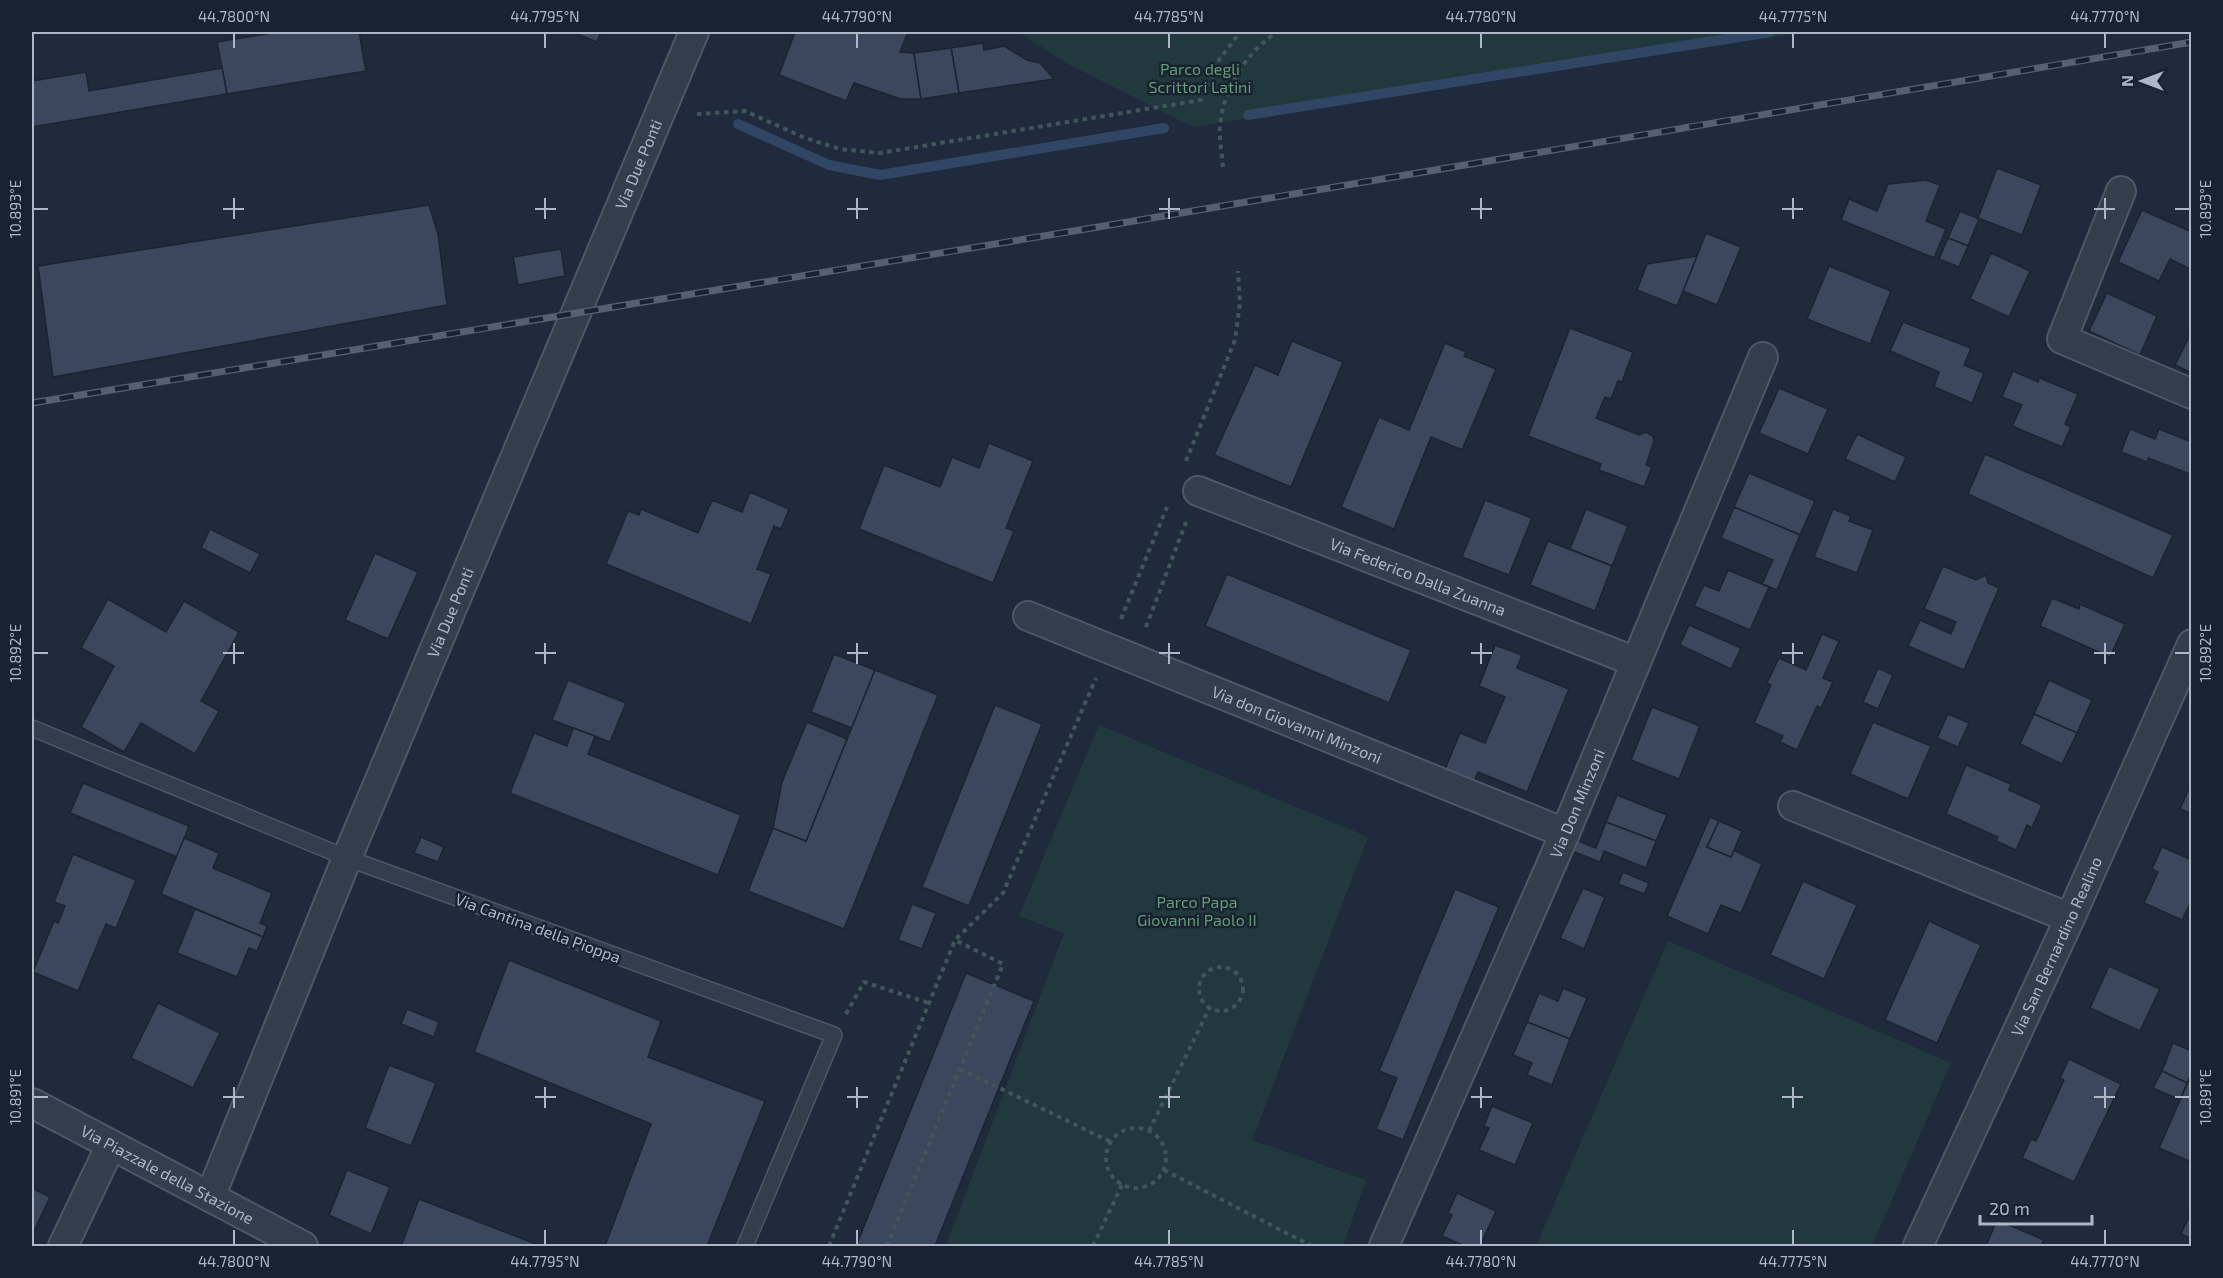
<svg xmlns="http://www.w3.org/2000/svg" width="2223" height="1278" viewBox="0 0 2223 1278" font-family="'Exo 2',sans-serif">
	<rect width="100%" height="100%" fill="#1f2b3c"/>
	<g fill="#21393d">
		<path d="M1018,32H1807L1193,127L1068,64Z"/>
		<path d="M1099,725L1368,837L1252,1140L1366,1180L1343,1246H946L1064,933L1019,916Z"/>
		<path d="M1668,941L1951,1063L1872,1246H1536Z"/>
	</g>
	<g fill="none" stroke-linecap="round" stroke-linejoin="round">
		<g stroke="#314565" stroke-width="10">
			<path d="M1248,115L1770,32"/>
			<path d="M738,124L829,165L880,175L1164,128"/>
		</g>
	</g>
	<g fill="#3b475c" stroke="#1b2432" stroke-width="1.5">
		<path d="M278,32H359L366,71L227,94L217,42Z"/>
		<path d="M572,32H601L597,42Z"/>
		<path d="M795,32H908L900,52L914,53L921,99H901L854,83L846,101L779,75Z"/>
		<path d="M983,43L984,50L1004,46L1027,60L1040,63L1054,79L959,93L951,48Z"/>
		<path d="M951,48L959,93L921,99L914,53Z"/>
		<path d="M222,68L227,94L32,127V81L86,72L89,91Z"/>
		<path d="M1997,168L2041,185L2022,235L1978,218Z"/>
		<path d="M1926,180L1940,185L1926,221L1946,229L1934,258L1841,220L1849,199L1877,211L1888,184Z"/>
		<path d="M429,205L438,234L447,305L53,377L38,266Z"/>
		<path d="M2142,210L2192,232V270L2170,259L2159,281L2118,262Z"/>
		<path d="M1960,211L1979,219L1968,246L1948,238Z"/>
		<path d="M1706,233L1741,247L1717,305L1683,291Z"/>
		<path d="M1948,238L1968,246L1959,267L1939,259Z"/>
		<path d="M561,249L565,276L518,285L513,257Z"/>
		<path d="M1991,253L2030,271L2009,317L1970,299Z"/>
		<path d="M1697,256L1677,306L1637,290L1647,264Z"/>
		<path d="M1829,266L1891,291L1870,344L1807,319Z"/>
		<path d="M2107,293L2157,316L2140,355L2089,331Z"/>
		<path d="M1903,322L1971,348L1964,365L1984,373L1972,403L1934,387L1939,372L1890,351Z"/>
		<path d="M1570,328L1633,352L1622,382L1618,381L1611,399L1605,397L1596,418L1639,435L1646,432L1653,436L1654,441L1646,465L1652,467L1644,487L1599,470L1601,464L1528,436Z"/>
		<path d="M2192,331V373L2175,365Z"/>
		<path d="M1292,341L1343,362L1291,487L1214,455L1255,365L1278,375Z"/>
		<path d="M1445,343L1466,352L1464,356L1496,369L1462,450L1431,437L1394,529L1341,507L1379,417L1409,430Z"/>
		<path d="M2013,371L2038,382L2040,378L2078,394L2065,424L2071,427L2062,447L2012,426L2022,405L2002,397Z"/>
		<path d="M1779,388L1828,409L1808,454L1759,433Z"/>
		<path d="M2130,429L2155,439L2159,429L2192,442L2190,474L2148,458L2147,462L2121,452Z"/>
		<path d="M1857,434L1906,457L1895,482L1845,459Z"/>
		<path d="M989,443L1033,461L1006,528L1014,531L993,583L859,529L884,465L940,487L952,457L979,468Z"/>
		<path d="M1985,454L2173,535L2153,578L1968,494Z"/>
		<path d="M1749,473L1815,501L1800,535L1734,507Z"/>
		<path d="M750,492L789,509L781,529L774,526L757,569L771,574L751,624L606,564L628,511L639,515L641,509L698,533L712,500L742,512Z"/>
		<path d="M1485,500L1532,518L1509,575L1462,557Z"/>
		<path d="M1734,507L1800,535L1777,590L1762,584L1773,560L1721,538Z"/>
		<path d="M1586,509L1628,526L1612,566L1570,549Z"/>
		<path d="M1833,509L1851,516L1849,521L1873,530L1857,573L1814,557Z"/>
		<path d="M210,529L260,554L250,573L201,548Z"/>
		<path d="M1548,541L1612,566L1595,611L1530,585Z"/>
		<path d="M375,553L418,572L388,639L345,620Z"/>
		<path d="M1943,566L1976,580L1986,575L1988,583L1999,588L1964,670L1908,646L1920,620L1951,634L1956,622L1924,609Z"/>
		<path d="M1728,570L1769,587L1750,630L1694,606L1704,585L1719,591Z"/>
		<path d="M1227,574L1411,650L1389,703L1205,626Z"/>
		<path d="M2052,598L2079,609L2080,604L2125,624L2110,657L2040,626Z"/>
		<path d="M108,599L166,632L184,601L239,632L201,701L219,711L195,754L141,723L124,752L81,727L114,666L81,648Z"/>
		<path d="M1689,625L1741,648L1731,669L1680,645Z"/>
		<path d="M1822,634L1839,641L1823,678L1833,682L1821,708L1817,706L1797,750L1780,742L1783,736L1754,723L1771,685L1767,683L1779,658L1806,670Z"/>
		<path d="M1495,645L1522,655L1517,668L1569,689L1527,792L1478,772L1472,786L1443,774L1460,733L1485,743L1505,697L1479,686Z"/>
		<path d="M834,654L875,670L852,728L811,712Z"/>
		<path d="M1878,668L1893,675L1878,709L1863,702Z"/>
		<path d="M875,670L938,695L844,929L748,891L773,828L806,841Z"/>
		<path d="M568,680L626,703L610,742L552,720Z"/>
		<path d="M2049,680L2092,700L2077,733L2034,714Z"/>
		<path d="M995,705L1042,724L969,906L922,887Z"/>
		<path d="M1652,707L1700,726L1679,779L1631,760Z"/>
		<path d="M1948,714L1969,723L1958,747L1937,738Z"/>
		<path d="M2034,714L2077,733L2062,764L2020,744Z"/>
		<path d="M807,722L847,739L806,841L773,828L782,782Z"/>
		<path d="M1873,722L1931,746L1908,799L1850,774Z"/>
		<path d="M573,728L595,736L588,754L741,815L718,875L510,793L534,733L567,746Z"/>
		<path d="M1966,765L2011,784L2009,790L2042,805L2032,828L2027,825L2016,850L1996,841L1998,837L1946,814Z"/>
		<path d="M2192,782V814L2180,809Z"/>
		<path d="M83,783L189,826L177,857L70,813Z"/>
		<path d="M1617,795L1667,815L1656,841L1606,822Z"/>
		<path d="M1710,817L1719,821L1707,847L1731,857L1733,850L1762,864L1741,913L1721,905L1708,934L1667,916Z"/>
		<path d="M1719,821L1742,831L1731,857L1707,847Z"/>
		<path d="M1606,822L1656,841L1646,868L1604,851L1600,862L1572,851L1576,840L1596,848Z"/>
		<path d="M421,837L444,847L438,862L414,853Z"/>
		<path d="M184,838L219,853L213,868L272,893L260,923L267,926L263,937L161,894Z"/>
		<path d="M2162,847L2192,860V899L2182,920L2144,903L2158,872L2152,869Z"/>
		<path d="M73,854L136,880L116,928L106,924L78,991L33,972L54,921L58,923L65,906L54,902Z"/>
		<path d="M1623,872L1649,883L1644,894L1618,884Z"/>
		<path d="M1803,881L1857,905L1824,979L1770,955Z"/>
		<path d="M1583,888L1605,897L1584,949L1560,938Z"/>
		<path d="M1455,889L1499,907L1403,1140L1376,1129L1397,1078L1379,1071Z"/>
		<path d="M912,904L936,913L922,949L898,940Z"/>
		<path d="M195,909L263,937L257,951L249,948L237,977L177,953Z"/>
		<path d="M1929,921L1981,945L1937,1043L1885,1020Z"/>
		<path d="M509,960L661,1021L648,1057L765,1101L707,1246H605L651,1124L474,1052Z"/>
		<path d="M2109,966L2160,989L2140,1031L2090,1008Z"/>
		<path d="M966,973L1034,1001L935,1246H856Z"/>
		<path d="M1563,988L1587,998L1570,1039L1527,1022L1539,993L1558,1001Z"/>
		<path d="M158,1003L220,1033L193,1088L131,1058Z"/>
		<path d="M407,1009L439,1022L434,1037L401,1024Z"/>
		<path d="M1527,1022L1570,1039L1552,1085L1527,1075L1532,1063L1513,1055Z"/>
		<path d="M2173,1043L2192,1051V1073L2187,1083L2162,1071Z"/>
		<path d="M2069,1059L2121,1084L2074,1182L2022,1158L2031,1139L2036,1141L2064,1080L2060,1078Z"/>
		<path d="M389,1065L436,1083L411,1146L365,1128Z"/>
		<path d="M2162,1071L2187,1083L2180,1100L2153,1088Z"/>
		<path d="M2192,1073V1155L2189,1161L2159,1148Z"/>
		<path d="M1492,1106L1533,1123L1515,1165L1479,1150L1489,1128L1484,1126Z"/>
		<path d="M347,1170L390,1187L371,1234L329,1215Z"/>
		<path d="M32,1188L50,1197L32,1235Z"/>
		<path d="M1457,1193L1496,1211L1480,1246H1465L1442,1236L1452,1215L1448,1213Z"/>
		<path d="M419,1199L541,1246H401Z"/>
		<path d="M2192,1211V1239L2181,1234Z"/>
		<path d="M1997,1220L2044,1240L2041,1246H1986Z"/>
	</g>
	<g fill="none" stroke-linecap="round" stroke-linejoin="round">
		<g stroke="#4e5766" stroke-width="18">
			<path id="service" d="M32,728L347,858L834,1035L745,1246"/>
		</g>
		<g stroke="#4e5766" stroke-width="32">
			<g id="minor">
				<path d="M2121,191L2062,339L2192,394"/>
				<path id="s1" d="M1198,491L1636,662"/>
				<path id="s2" d="M1028,616L1565,833"/>
				<path d="M1793,806L2070,918"/>
				<path id="s3" d="M32,1103L303,1246"/>
				<path id="s4" d="M210,1197L347,858L694,32"/>
				<path d="M63,1246L111,1145"/>
				<path id="s5" d="M1384,1246L1565,833L1763,357"/>
				<path id="s6" d="M1918,1246L2070,918L2192,644"/>
			</g>
		</g>
		<g stroke="#3f565a" stroke-width="4" stroke-dasharray="4.5 4.5" stroke-linecap="butt">
			<path d="M697,114L745,111L805,138L840,149L880,153L1201,100L1219,60L1240,32"/>
			<path d="M1223,167C1222,154 1219,138 1220,125C1224,87 1247,52 1277,32"/>
			<path d="M1186,461L1235,340L1240,303L1238,271"/>
			<path d="M1121,619L1167,507"/>
			<path d="M1146,627L1186,522"/>
			<circle cx="1221" cy="989" r="22"/>
			<path d="M846,1014L864,982L929,1003"/>
			<path d="M960,1069L1111,1142"/>
			<circle cx="1136" cy="1158" r="30"/>
			<path d="M1149,1131L1210,1007"/>
			<path d="M1164,1170L1312,1246"/>
			<path d="M361,1246H362"/>
			<path d="M829,1246L955,940L1003,893L1096,678"/>
			<path d="M887,1246L1003,964L955,940"/>
			<path d="M1093,1246L1122,1185"/>
		</g>
		<use href="#service" stroke="#333d4c" stroke-width="15"/>
		<use href="#minor" stroke="#333d4c" stroke-width="28"/>
		<g stroke="#556073" stroke-width="7">
			<path id="rail" d="M32,403L1104,226L2192,42"/>
		</g>
		<use href="#rail" stroke="#192230" stroke-width="4.5" stroke-dasharray="14" stroke-linecap="butt"/>
	</g>
	<path fill="none" stroke="#aeb7c8" stroke-width="2" d="M234,33V48M545,33V48M857,33V48M1169,33V48M1481,33V48M1793,33V48M2105,33V48M234,198V219M545,198V219M857,198V219M1169,198V219M1481,198V219M1793,198V219M2105,198V219M33,209H48M223,209H244M535,209H556M847,209H868M1159,209H1180M1471,209H1492M1782,209H1803M2094,209H2115M2175,209H2190M234,643V664M545,643V664M857,643V664M1169,643V664M1481,643V664M1793,643V664M2105,643V664M33,653H48M223,653H244M535,653H556M847,653H868M1159,653H1180M1471,653H1492M1782,653H1803M2094,653H2115M2175,653H2190M234,1087V1108M545,1087V1108M857,1087V1108M1169,1087V1108M1481,1087V1108M1793,1087V1108M2105,1087V1108M33,1097H48M223,1097H244M535,1097H556M847,1097H868M1159,1097H1180M1471,1097H1492M1782,1097H1803M2094,1097H2115M2175,1097H2190M234,1230V1245M545,1230V1245M857,1230V1245M1169,1230V1245M1481,1230V1245M1793,1230V1245M2105,1230V1245"/>
	<g text-anchor="middle" stroke-width="5" stroke-linejoin="round" paint-order="stroke">
		<g font-size="16" fill="#639b72" stroke="#192230">
			<text x="1200" y="75">Parco degli<tspan x="1200" dy="18">Scrittori Latini</tspan></text>
			<text x="1197" y="908">Parco Papa<tspan x="1197" dy="18">Giovanni Paolo II</tspan></text>
		</g>
		<g font-size="16" fill="#aeb7c8" stroke="#192230">
			<text dy="6" stroke="none"><textPath href="#s4" startOffset="1118">Via Due Ponti</textPath></text>
			<text dy="6" stroke="none"><textPath href="#s1" startOffset="236">Via Federico Dalla Zuanna</textPath></text>
			<text dy="6" stroke="none"><textPath href="#s4" startOffset="632">Via Due Ponti</textPath></text>
			<text dy="6" stroke="none"><textPath href="#s2" startOffset="290">Via don Giovanni Minzoni</textPath></text>
			<text dy="6" stroke="none"><textPath href="#s5" startOffset="483">Via Don Minzoni</textPath></text>
			<text transform="translate(538 928) rotate(20)" y="6">Via Cantina della Pioppa</text>
			<text dy="6" stroke="none"><textPath href="#s6" startOffset="330">Via San Bernardino Realino</textPath></text>
			<text dy="6" stroke="none"><textPath href="#s3" startOffset="153">Via Piazzale della Stazione</textPath></text>
		</g>
	</g>
	<rect width="2223" height="1278" fill="none" stroke="#192230" stroke-width="66"/>
	<g transform="translate(2142 81) rotate(270)" stroke="#192230" stroke-width="4.5" paint-order="stroke">
	<path d="M0-4.5L10 22L0 15L-10 22Z" fill="#aeb7c8"/>
	<text y="-9" font-size="16" font-weight="bold" text-anchor="middle" fill="#aeb7c8">N</text>
	</g>
	<path d="M1980 1215v9h112v-9" fill="none" stroke="#aeb7c8" stroke-width="3"/>
	<text x="1989" y="1215" font-size="18" fill="#aeb7c8" stroke="#192230" stroke-width="4.5" paint-order="stroke">20 m</text>
	<rect x="33" y="33" width="2157" height="1212" fill="none" stroke="#aeb7c8" stroke-width="2"/>
	<g font-size="15" text-anchor="middle" fill="#aeb7c8">
		<text x="234" y="22">44.7800°N</text>
		<text x="545" y="22">44.7795°N</text>
		<text x="857" y="22">44.7790°N</text>
		<text x="1169" y="22">44.7785°N</text>
		<text x="1481" y="22">44.7780°N</text>
		<text x="1793" y="22">44.7775°N</text>
		<text x="2105" y="22">44.7770°N</text>
		<text transform="translate(2206 209) rotate(-90)" y="5">10.893°E</text>
		<text transform="translate(16 209) rotate(-90)" y="5">10.893°E</text>
		<text transform="translate(2206 653) rotate(-90)" y="5">10.892°E</text>
		<text transform="translate(16 653) rotate(-90)" y="5">10.892°E</text>
		<text transform="translate(2206 1097) rotate(-90)" y="5">10.891°E</text>
		<text transform="translate(16 1097) rotate(-90)" y="5">10.891°E</text>
		<text x="234" y="1267">44.7800°N</text>
		<text x="545" y="1267">44.7795°N</text>
		<text x="857" y="1267">44.7790°N</text>
		<text x="1169" y="1267">44.7785°N</text>
		<text x="1481" y="1267">44.7780°N</text>
		<text x="1793" y="1267">44.7775°N</text>
		<text x="2105" y="1267">44.7770°N</text>
	</g>
</svg>
